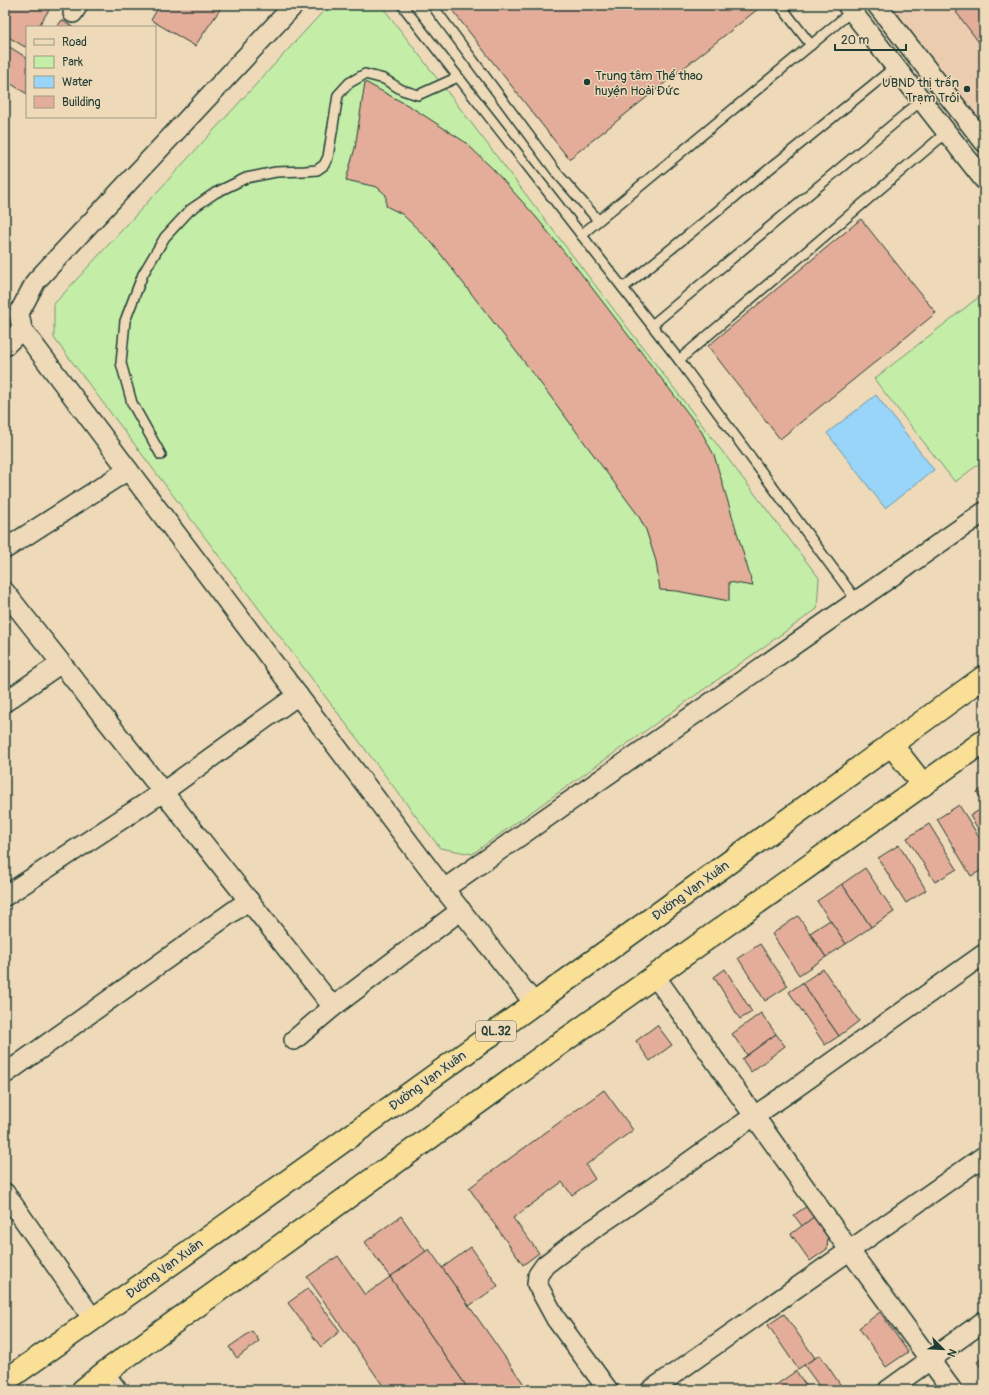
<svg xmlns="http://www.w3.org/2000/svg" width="989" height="1395" viewBox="0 0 989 1395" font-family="Pangolin,sans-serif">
	<rect width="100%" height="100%" fill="#eed9b8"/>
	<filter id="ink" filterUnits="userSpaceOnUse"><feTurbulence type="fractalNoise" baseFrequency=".025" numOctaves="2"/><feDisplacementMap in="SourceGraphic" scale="8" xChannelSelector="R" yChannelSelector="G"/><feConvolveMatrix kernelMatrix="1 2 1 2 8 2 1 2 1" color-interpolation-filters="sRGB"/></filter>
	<g filter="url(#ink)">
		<path fill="#ebccaf" d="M887,5H984V136Z"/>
		<g fill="#c4eda8" stroke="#72956e">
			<path d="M329,5H381L819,578L817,609L472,854L440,848L54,338V304Z"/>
			<path d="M984,293V460L955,482L874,379Z"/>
		</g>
		<path fill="#99d4f9" stroke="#6898aa" d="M876,395L934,470L885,508L827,433Z"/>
		<g fill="#e3ad99" stroke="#1f3d34">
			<path d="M5,5H52L38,27H27V44L25,47L5,35Z"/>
			<path d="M160,5H223L195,46L151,20Z"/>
			<path d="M448,5H763L569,159Z"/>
			<path d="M966,5H984V49L956,12Z"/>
			<path d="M62,20L73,27H57Z"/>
			<path d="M5,44L27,58V94L5,80Z"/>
			<path d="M365,82L411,107L465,142L493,169L536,217L576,267L700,429L714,455L753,586L729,582V601L677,591L660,590L656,561L646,530L638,515L536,377L432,243L402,214L386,206V195L377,187L346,180L355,148Z"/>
			<path d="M861,219L936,313L780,439L708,346Z"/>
			<path d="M984,788V803L977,792Z"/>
			<path d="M959,805L984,845V869L971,876L937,819Z"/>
			<path d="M984,807V838L970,816Z"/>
			<path d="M929,824L957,869L935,882L907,838Z"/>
			<path d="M899,845L926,890L906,903L878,858Z"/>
			<path d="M865,868L894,912L871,927L842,884Z"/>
			<path d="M842,884L871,927L846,944L817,901Z"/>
			<path d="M798,916L826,957L799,975L772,934Z"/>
			<path d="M830,920L846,944L826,957L810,933Z"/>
			<path d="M760,944L788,986L765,1001L738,958Z"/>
			<path d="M725,969L752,1012L740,1019L714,977Z"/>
			<path d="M823,969L859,1021L839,1036L802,983Z"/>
			<path d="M802,983L839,1036L825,1045L789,992Z"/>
			<path d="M761,1013L776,1034L747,1055L732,1034Z"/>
			<path d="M657,1025L672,1045L650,1061L636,1041Z"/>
			<path d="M776,1034L785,1046L751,1072L742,1059Z"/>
			<path d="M604,1090L633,1130L586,1165L595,1179L572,1195L562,1182L513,1218L539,1253L523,1265L469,1188Z"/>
			<path d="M807,1206L815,1216L802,1226L794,1215Z"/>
			<path d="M401,1216L426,1252L390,1277L365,1242Z"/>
			<path d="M815,1216L828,1235L827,1249L810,1261L791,1234Z"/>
			<path d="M471,1247L498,1286L469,1306L442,1268Z"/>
			<path d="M429,1249L469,1306L528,1390H469L390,1277Z"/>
			<path d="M338,1256L365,1295L390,1277L469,1390H386L307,1277Z"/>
			<path d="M308,1288L340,1331L321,1347L288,1303Z"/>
			<path d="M880,1312L908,1352L886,1367L859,1328Z"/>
			<path d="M784,1314L815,1358L798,1369L768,1325Z"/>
			<path d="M252,1331L259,1341L237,1358L229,1347Z"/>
			<path d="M820,1355L844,1390H822L804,1365Z"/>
			<path d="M984,1357V1372L977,1362Z"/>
			<path d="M796,1371L809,1390H769Z"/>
		</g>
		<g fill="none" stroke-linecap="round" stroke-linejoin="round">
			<g stroke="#1f3d34" stroke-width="12">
				<g id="lane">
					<path d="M402,5L679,360L857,601"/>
					<path d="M432,5L556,172L598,220"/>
					<path d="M780,5L811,45"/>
					<path d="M581,235L852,11"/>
					<path d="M623,288L896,66"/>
					<path d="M652,325L922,100"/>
					<path d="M679,360L947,132"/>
					<path d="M161,455L132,403L121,363L125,321L143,274L165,237L190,210L215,193L246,178L276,172L305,171L317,170L324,165L328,157L338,95L349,83L365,74L384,79L402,90L418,95L458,77"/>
				</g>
			</g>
			<g stroke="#1f3d34" stroke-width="22">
				<g id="street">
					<path d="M294,5L36,281L19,313L22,329L444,889L534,1003"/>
					<path d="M847,5L984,180"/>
					<path d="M877,5L984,142"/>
					<path d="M73,13L78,5"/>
					<path d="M5,346L22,329"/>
					<path d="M5,549L128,470"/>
					<path d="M5,592L333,1007"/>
					<path d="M5,702L61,663"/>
					<path d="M444,889L984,512"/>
					<path d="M5,896L163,792L298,695"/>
					<path d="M655,976L850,1251L952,1390"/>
					<path d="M294,1040L333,1007L461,910"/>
					<path d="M5,1074L249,900"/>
					<path d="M5,1193L93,1319"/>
					<path d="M104,1373L117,1390"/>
					<path d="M608,1390L556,1319L537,1284L538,1275L545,1265L583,1236L623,1209L738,1127L794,1089L984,954"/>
					<path d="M651,1390L984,1156"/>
					<path d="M888,1390L984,1321"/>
				</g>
			</g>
			<g stroke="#1f3d34" stroke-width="25">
				<g id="highway">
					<path d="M891,744L923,785"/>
					<path d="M5,1381C334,1151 659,913 984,677"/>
					<path d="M83,1390L104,1373L561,1043L984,741"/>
				</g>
			</g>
			<use href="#lane" stroke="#eed9b8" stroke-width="9"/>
			<use href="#street" stroke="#eed9b8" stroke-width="19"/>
			<use href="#highway" stroke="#fadf96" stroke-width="22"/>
		</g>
	</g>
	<g fill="#1f3d34" stroke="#eed9b8" stroke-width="1.5">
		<circle cx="587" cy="82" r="4"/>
		<circle cx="967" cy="89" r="4"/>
	</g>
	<g text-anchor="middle" stroke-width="3" stroke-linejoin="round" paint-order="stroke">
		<rect fill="#eed9b8" stroke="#5d6c5c" stroke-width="1" x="476" y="1021" width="40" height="20" rx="3"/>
		<g font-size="12" font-weight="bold" fill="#1f3d34">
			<text x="496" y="1035">QL.32</text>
		</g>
		<g font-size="13" fill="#1f3d34" stroke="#eed9b8" text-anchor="start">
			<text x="595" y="80">Trung tâm Thể thao<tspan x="595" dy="15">huyện Hoài Đức</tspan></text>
			<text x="959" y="87" text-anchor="end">UBND thị trấn<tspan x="959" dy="15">Trạm Trôi</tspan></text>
		</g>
		<g font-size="13" fill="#1f3d34" stroke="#eed9b8">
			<text transform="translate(690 890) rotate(-36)" y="5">Đường Vạn Xuân</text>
			<text transform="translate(427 1080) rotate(-36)" y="5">Đường Vạn Xuân</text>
			<text transform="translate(164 1268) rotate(-36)" y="5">Đường Vạn Xuân</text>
		</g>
	</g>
	<rect width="989" height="1395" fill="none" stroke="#eed9b8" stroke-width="20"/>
	<rect x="10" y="10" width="969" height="1375" fill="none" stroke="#1f3d34" stroke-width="1.5" filter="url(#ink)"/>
	<rect x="26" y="26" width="130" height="92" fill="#eed9b8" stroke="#9b9b83"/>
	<rect x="34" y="39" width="20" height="6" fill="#eed9b8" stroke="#9b9b83"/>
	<text x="62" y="46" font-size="12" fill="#1f3d34">Road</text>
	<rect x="34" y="56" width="20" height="12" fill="#c4eda8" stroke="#9b9b83"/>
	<text x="62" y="66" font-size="12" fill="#1f3d34">Park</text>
	<rect x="34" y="76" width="20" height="12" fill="#99d4f9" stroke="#9b9b83"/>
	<text x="62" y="86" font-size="12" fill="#1f3d34">Water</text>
	<rect x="34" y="96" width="20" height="12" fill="#e3ad99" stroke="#9b9b83"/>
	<text x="62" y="106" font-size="12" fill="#1f3d34">Building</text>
	<g transform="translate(943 1349) rotate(114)" stroke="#eed9b8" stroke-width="3" paint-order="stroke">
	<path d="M0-3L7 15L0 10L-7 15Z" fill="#1f3d34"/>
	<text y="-6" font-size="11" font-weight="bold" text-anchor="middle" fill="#1f3d34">N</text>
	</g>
	<path d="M835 44v6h71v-6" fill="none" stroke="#1f3d34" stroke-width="2"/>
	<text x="841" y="44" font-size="12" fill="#1f3d34" stroke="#eed9b8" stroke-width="3" paint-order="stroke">20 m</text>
</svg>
